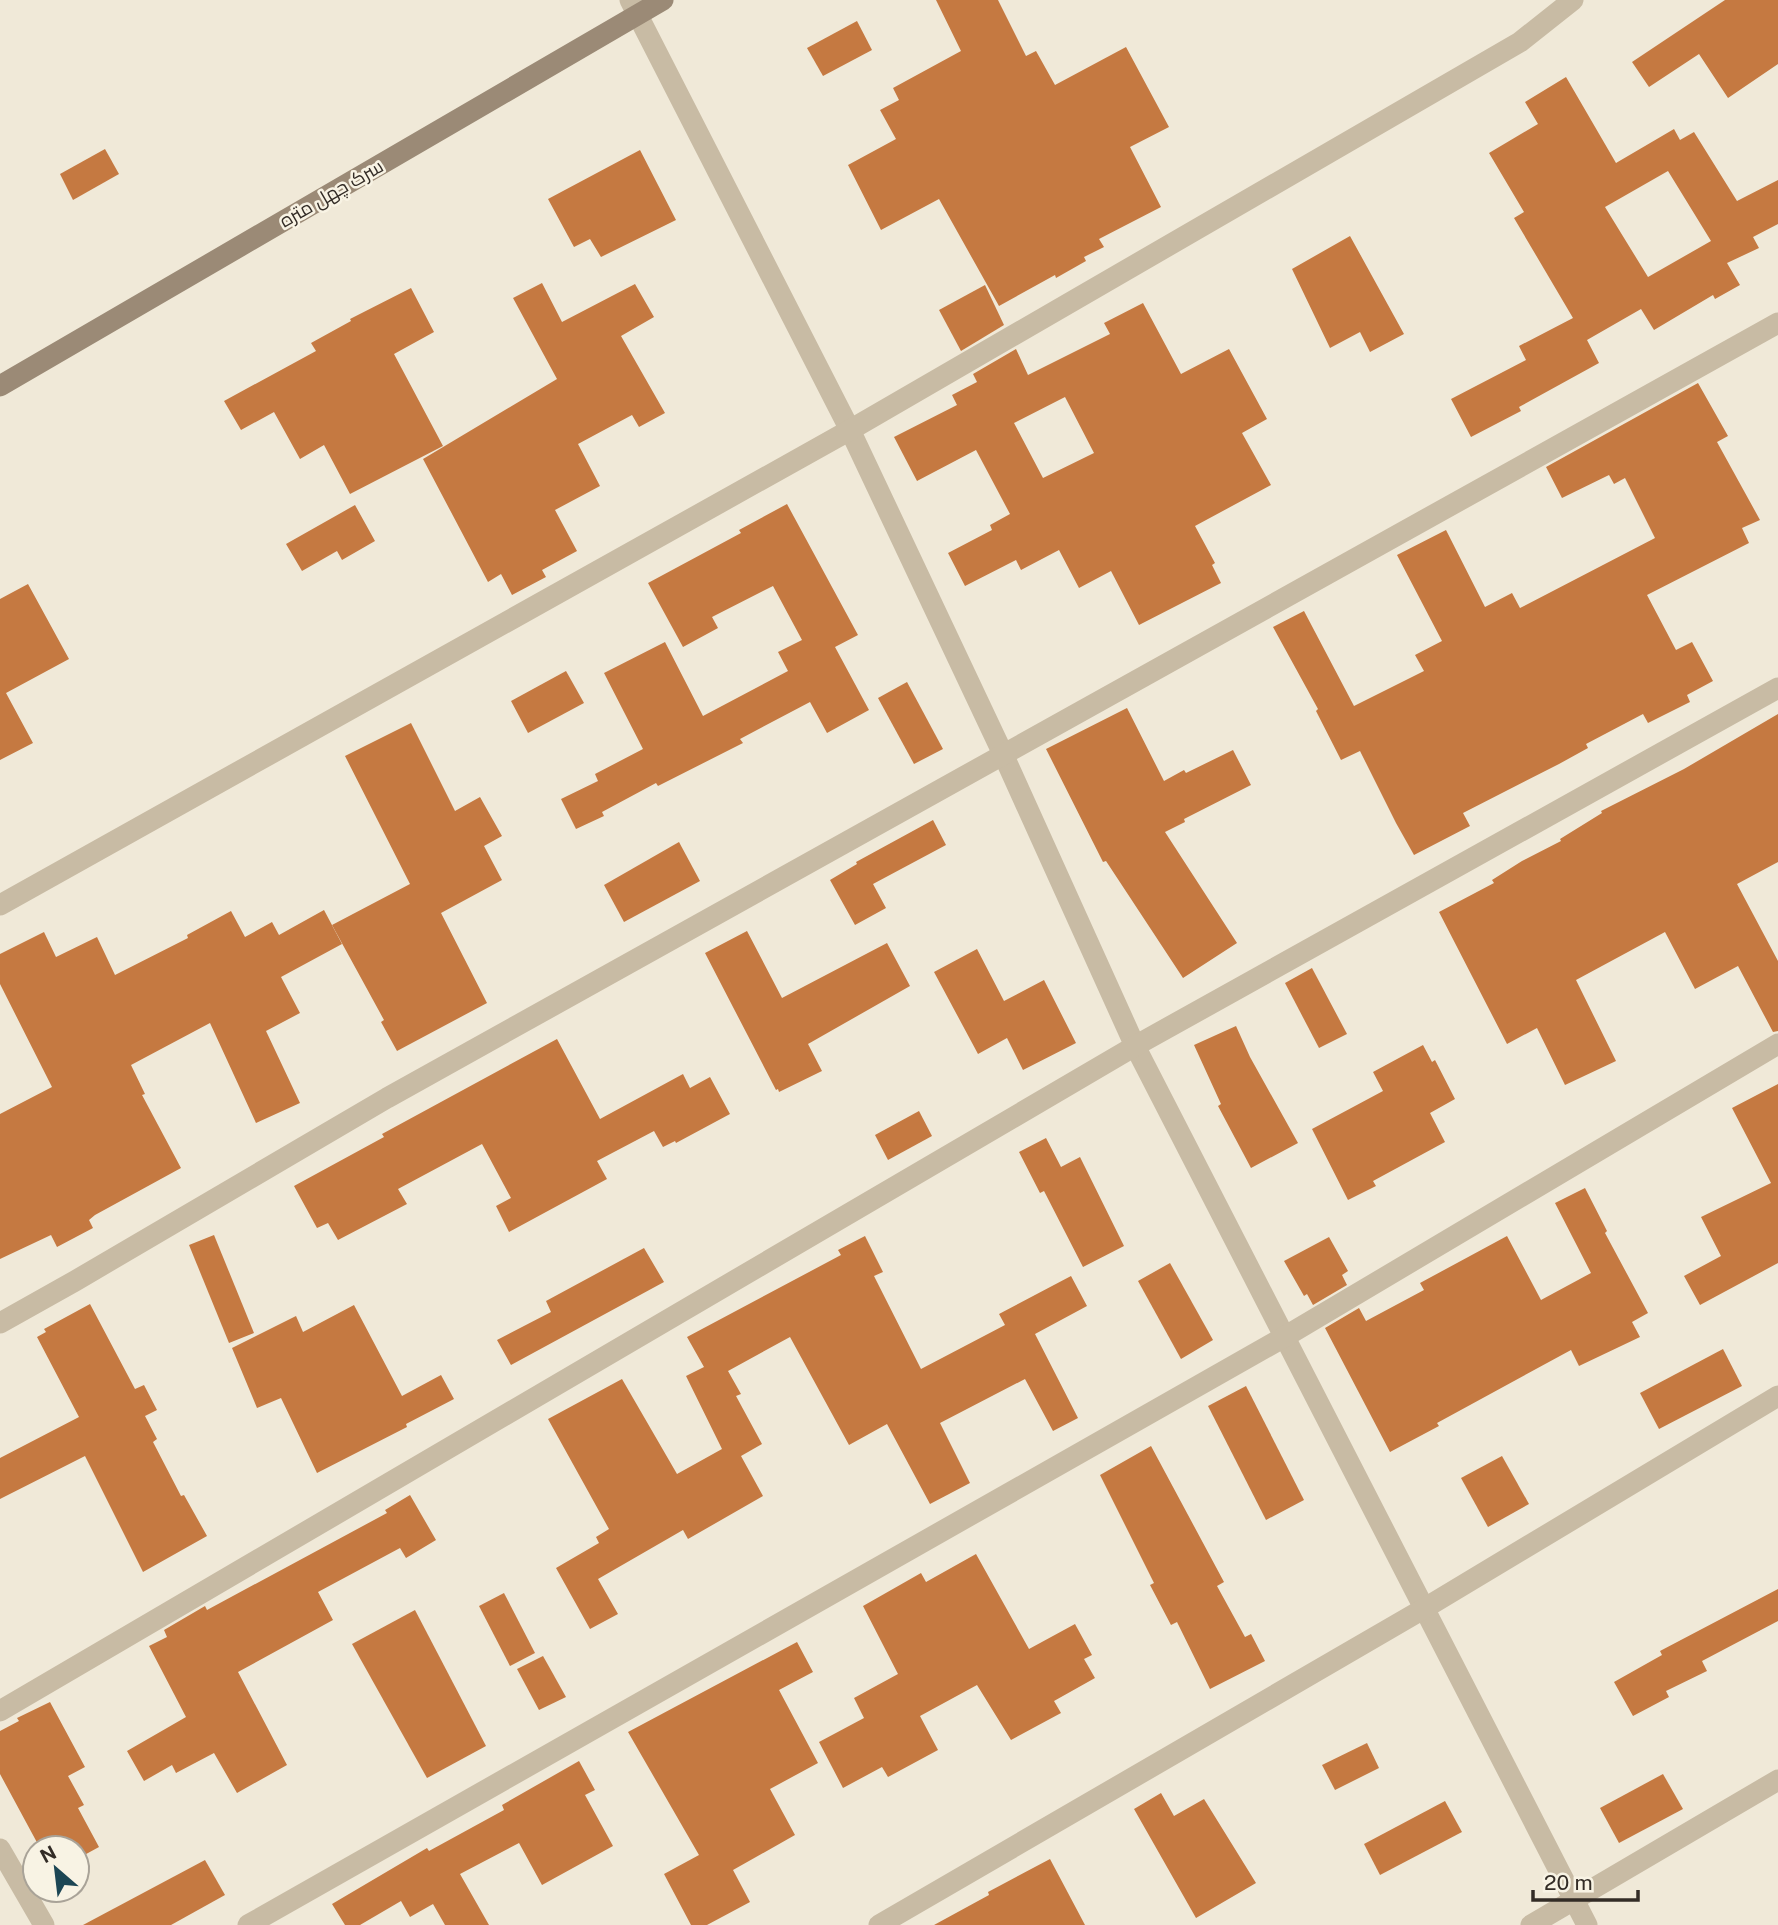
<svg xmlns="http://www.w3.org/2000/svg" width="1778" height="1925" viewBox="0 0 1778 1925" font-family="'Public Sans',Cairo,sans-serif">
	<rect width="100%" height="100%" fill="#f0e9d8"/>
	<g fill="#c57941" fill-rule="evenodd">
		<path d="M936,0H998L1026,56L1036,51L1055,85L1126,47L1169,127L1130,147L1161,207L1099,239L1104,247L1084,257L1086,261L1056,278L1055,275L999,306L939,199L881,230L848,165L896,139L880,110L899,100L893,88L961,51Z"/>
		<path d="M1725,0H1778V64L1728,98L1699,54L1649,87L1632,62Z"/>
		<path d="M857,21L872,50L823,76L807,48Z"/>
		<path d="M1566,77L1616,163L1674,129L1680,140L1694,132L1737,201L1778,180V224L1753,237L1759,248L1727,263L1740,285L1715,299L1713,295L1654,330L1641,309L1587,340L1599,363L1519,407L1521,411L1471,437L1451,399L1526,360L1519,346L1573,318L1514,218L1524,212L1489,153L1538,124L1525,102ZM1668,171L1711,241L1648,277L1605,207Z"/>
		<path d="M105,149L119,174L73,200L60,174Z"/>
		<path d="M640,150L676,220L601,257L590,239L574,247L548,199Z"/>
		<path d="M1350,236L1404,334L1370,352L1360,332L1330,348L1292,269Z"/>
		<path d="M542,283L562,322L635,284L654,317L621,336L665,413L639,427L632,415L578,444L600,486L555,510L577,551L542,570L546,577L512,595L501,574L488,582L423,459L557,379L513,298Z"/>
		<path d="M985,285L1004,325L961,351L939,310Z"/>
		<path d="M411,288L434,332L394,354L443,446L350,494L324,445L300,459L274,412L241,430L224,401L316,351L311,343L351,321L350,319Z"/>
		<path d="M1143,303L1181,374L1229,349L1267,419L1242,433L1271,485L1195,526L1215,563L1212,565L1221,583L1139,625L1111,571L1079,588L1059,550L1021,570L1016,560L965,586L948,553L992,530L990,525L1010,514L976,450L917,481L894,437L957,405L952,395L977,382L973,374L1016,349L1028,375L1110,334L1104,323ZM1065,397L1094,453L1043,478L1014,423Z"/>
		<path d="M1698,383L1728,436L1717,442L1760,520L1742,528L1749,543L1647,595L1676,650L1692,642L1713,681L1687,695L1690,702L1648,723L1643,714L1586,744L1588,748L1559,764L1463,813L1470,826L1414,855L1396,823L1360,751L1341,760L1316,711L1318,709L1273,627L1304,611L1354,706L1424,671L1415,655L1442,641L1397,555L1446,530L1485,607L1512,593L1520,608L1655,538L1625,478L1614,484L1609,475L1562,498L1546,467Z"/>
		<path d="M787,504L858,635L835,647L869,710L827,733L810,702L740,739L743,743L658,786L656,783L602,812L604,816L576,829L561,799L598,781L595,774L643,749L604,673L665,642L703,716L788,671L778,652L802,640L773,586L712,617L718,628L683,647L648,583L741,533L739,530Z"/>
		<path d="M355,505L375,541L342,560L337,551L302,571L286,544Z"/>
		<path d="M28,584L69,659L6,693L33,743L0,760V599Z"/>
		<path d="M566,671L584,703L528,733L511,701Z"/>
		<path d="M907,682L943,749L914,764L878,698Z"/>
		<path d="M1127,708L1164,781L1184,770L1186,773L1233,750L1251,785L1184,819L1185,822L1165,832L1237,943L1183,978L1106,861L1103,862L1046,749Z"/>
		<path d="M1778,714V862L1737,884L1778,961V1031L1773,1032L1738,966L1695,989L1665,932L1576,980L1616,1061L1565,1085L1537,1028L1507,1044L1439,912L1494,883L1492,880L1522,861L1561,841L1560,839L1602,813L1601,811L1684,769Z"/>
		<path d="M411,723L455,811L480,797L502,836L484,846L502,880L441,913L487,1003L397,1051L381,1022L384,1020L332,925L410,884L345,756Z"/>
		<path d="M933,820L946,845L873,884L886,908L855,925L830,880L857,864L856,862Z"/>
		<path d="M679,842L700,881L624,922L604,885Z"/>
		<path d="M324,910L342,944L281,977L300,1013L266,1031L300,1103L256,1123L210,1023L131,1065L145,1094L142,1095L181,1168L95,1215L89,1220L93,1228L57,1247L51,1235L0,1259V1114L52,1087L0,984V954L44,932L56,957L97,937L115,975L188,938L187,935L231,911L245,937L272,922L279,935Z"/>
		<path d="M747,931L782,998L887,943L910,986L808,1044L822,1071L779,1092L778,1089L776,1090L705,953Z"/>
		<path d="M977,949L1004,1001L1044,980L1076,1043L1023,1070L1007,1038L978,1054L934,972Z"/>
		<path d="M1312,968L1347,1034L1319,1048L1285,983Z"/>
		<path d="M1236,1026L1250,1057L1298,1143L1251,1168L1218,1106L1221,1104L1194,1045Z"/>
		<path d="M557,1039L600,1119L683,1074L690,1088L710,1077L730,1114L676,1143L675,1141L663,1147L654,1131L597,1161L607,1179L509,1232L496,1206L511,1198L482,1144L398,1189L407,1204L338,1240L328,1223L317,1228L294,1186L384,1137L382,1134Z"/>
		<path d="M1423,1045L1432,1062L1435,1060L1455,1099L1430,1113L1445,1142L1373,1181L1376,1186L1348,1200L1312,1129L1383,1091L1373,1072Z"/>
		<path d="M1778,1084V1263L1700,1305L1684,1276L1721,1256L1701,1217L1771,1183L1732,1108Z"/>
		<path d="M919,1111L932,1136L888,1160L875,1135Z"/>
		<path d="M1046,1138L1061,1167L1080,1157L1124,1246L1083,1267L1044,1191L1040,1193L1019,1152Z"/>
		<path d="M1585,1188L1607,1231L1605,1233L1648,1313L1632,1322L1640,1337L1579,1366L1571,1350L1437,1423L1439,1426L1390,1452L1325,1328L1359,1308L1366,1321L1424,1290L1420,1283L1507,1236L1541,1300L1591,1273L1555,1203Z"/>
		<path d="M214,1235L254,1333L229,1343L189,1245Z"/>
		<path d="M865,1236L883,1272L874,1276L921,1369L1005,1325L999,1314L1071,1276L1087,1306L1035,1334L1078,1418L1053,1431L1025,1379L940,1423L970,1483L930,1504L887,1424L849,1445L790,1337L728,1371L741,1394L736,1396L762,1444L741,1456L763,1496L688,1539L683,1530L598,1579L618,1614L590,1629L556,1568L599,1543L596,1537L609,1529L548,1419L622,1379L677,1474L722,1449L686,1376L704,1367L687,1337L841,1255L838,1250Z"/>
		<path d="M1329,1237L1348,1271L1342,1275L1347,1285L1313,1305L1307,1294L1304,1296L1284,1261Z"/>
		<path d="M644,1248L664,1282L511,1365L497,1340L551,1312L546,1301Z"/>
		<path d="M1170,1263L1213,1340L1181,1359L1138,1281Z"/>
		<path d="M90,1304L135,1389L144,1385L157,1410L145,1416L157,1439L153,1442L181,1496L184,1495L207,1536L143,1572L85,1456L0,1499V1458L79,1417L37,1337L46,1332L44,1329Z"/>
		<path d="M354,1305L402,1396L441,1375L454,1399L406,1424L407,1427L317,1473L281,1398L257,1408L232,1348L296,1316L303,1332Z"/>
		<path d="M1723,1349L1742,1386L1659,1429L1640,1393Z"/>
		<path d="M1246,1386L1304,1500L1266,1520L1208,1406Z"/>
		<path d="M1151,1446L1224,1582L1217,1586L1245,1637L1251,1634L1265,1661L1210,1689L1177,1622L1171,1625L1150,1585L1154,1583L1100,1475Z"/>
		<path d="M1502,1456L1529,1504L1488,1527L1461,1478Z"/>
		<path d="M410,1495L436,1540L406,1558L400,1548L318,1592L333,1620L238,1672L287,1765L237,1793L214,1753L176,1773L172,1765L144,1781L127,1751L186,1717L149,1646L167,1637L164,1630L205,1606L207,1610L387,1513L385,1510Z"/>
		<path d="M976,1554L1029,1649L1075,1624L1092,1655L1084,1659L1095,1678L1054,1701L1061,1713L1011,1740L977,1685L920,1716L938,1750L888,1777L882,1767L843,1788L819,1742L864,1718L854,1698L898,1674L863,1606L921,1573L926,1582Z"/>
		<path d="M1778,1589V1621L1702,1661L1707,1671L1666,1691L1669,1697L1633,1716L1614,1682L1662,1655L1660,1651Z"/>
		<path d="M504,1593L535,1653L510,1666L479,1606Z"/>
		<path d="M415,1610L486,1746L427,1778L352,1644Z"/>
		<path d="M797,1642L813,1672L779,1690L818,1763L770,1789L795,1835L733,1870L750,1902L707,1925H691L664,1874L699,1855L628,1732Z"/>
		<path d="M543,1656L566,1697L539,1710L517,1669Z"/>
		<path d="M50,1702L85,1767L68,1776L84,1805L78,1808L99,1847L77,1859V1848H40L0,1774V1731L19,1721L17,1718Z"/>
		<path d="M1367,1743L1379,1768L1335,1790L1322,1765Z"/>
		<path d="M579,1761L595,1790L585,1795L613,1846L542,1885L519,1843L460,1874L489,1925H445L433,1904L410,1917L401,1901L360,1925H345L332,1904L427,1848L429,1851L504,1810L502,1805Z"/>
		<path d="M1663,1774L1683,1809L1619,1843L1600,1808Z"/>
		<path d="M1161,1793L1174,1816L1204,1799L1256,1883L1196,1918L1134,1809Z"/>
		<path d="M1445,1801L1462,1832L1380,1875L1364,1844Z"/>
		<path d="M1050,1859L1085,1925H934L989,1895L988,1892Z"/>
		<path d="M205,1860L225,1895L171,1925H83Z"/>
	</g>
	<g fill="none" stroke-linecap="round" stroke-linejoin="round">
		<g stroke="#c8bba4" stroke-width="21">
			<path d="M630,0L850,430L1003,754L1135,1046L1587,1925"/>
			<path d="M0,905L850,430L1520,42L1573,0"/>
			<path d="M0,1323L75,1281L387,1098L1778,323"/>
			<path d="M0,1711L1135,1046L1778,688"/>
			<path d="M0,1849L44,1925"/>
			<path d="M248,1925L1286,1336L1778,1044"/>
			<path d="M879,1925L1425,1608L1778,1396"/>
			<path d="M1531,1925L1778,1780"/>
		</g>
		<path stroke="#9b8a76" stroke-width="21" d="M0,386L663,0"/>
	</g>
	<g text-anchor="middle" stroke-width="5" stroke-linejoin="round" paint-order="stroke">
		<g font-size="19" fill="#332c26" stroke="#f8f3e4">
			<text transform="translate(331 193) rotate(-30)" y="7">سرک چهل متره</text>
		</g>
	</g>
	<g transform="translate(56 1869) rotate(332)"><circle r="33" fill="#f8f3e4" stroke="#a9a398" stroke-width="2"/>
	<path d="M0-5L12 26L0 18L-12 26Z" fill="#1c4654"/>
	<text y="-10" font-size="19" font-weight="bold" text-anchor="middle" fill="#332c26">N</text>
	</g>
	<path d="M1533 1890v10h105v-10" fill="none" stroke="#332c26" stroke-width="3.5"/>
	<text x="1544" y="1890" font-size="21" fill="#332c26" stroke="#f8f3e4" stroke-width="5" paint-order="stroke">20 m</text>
</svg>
